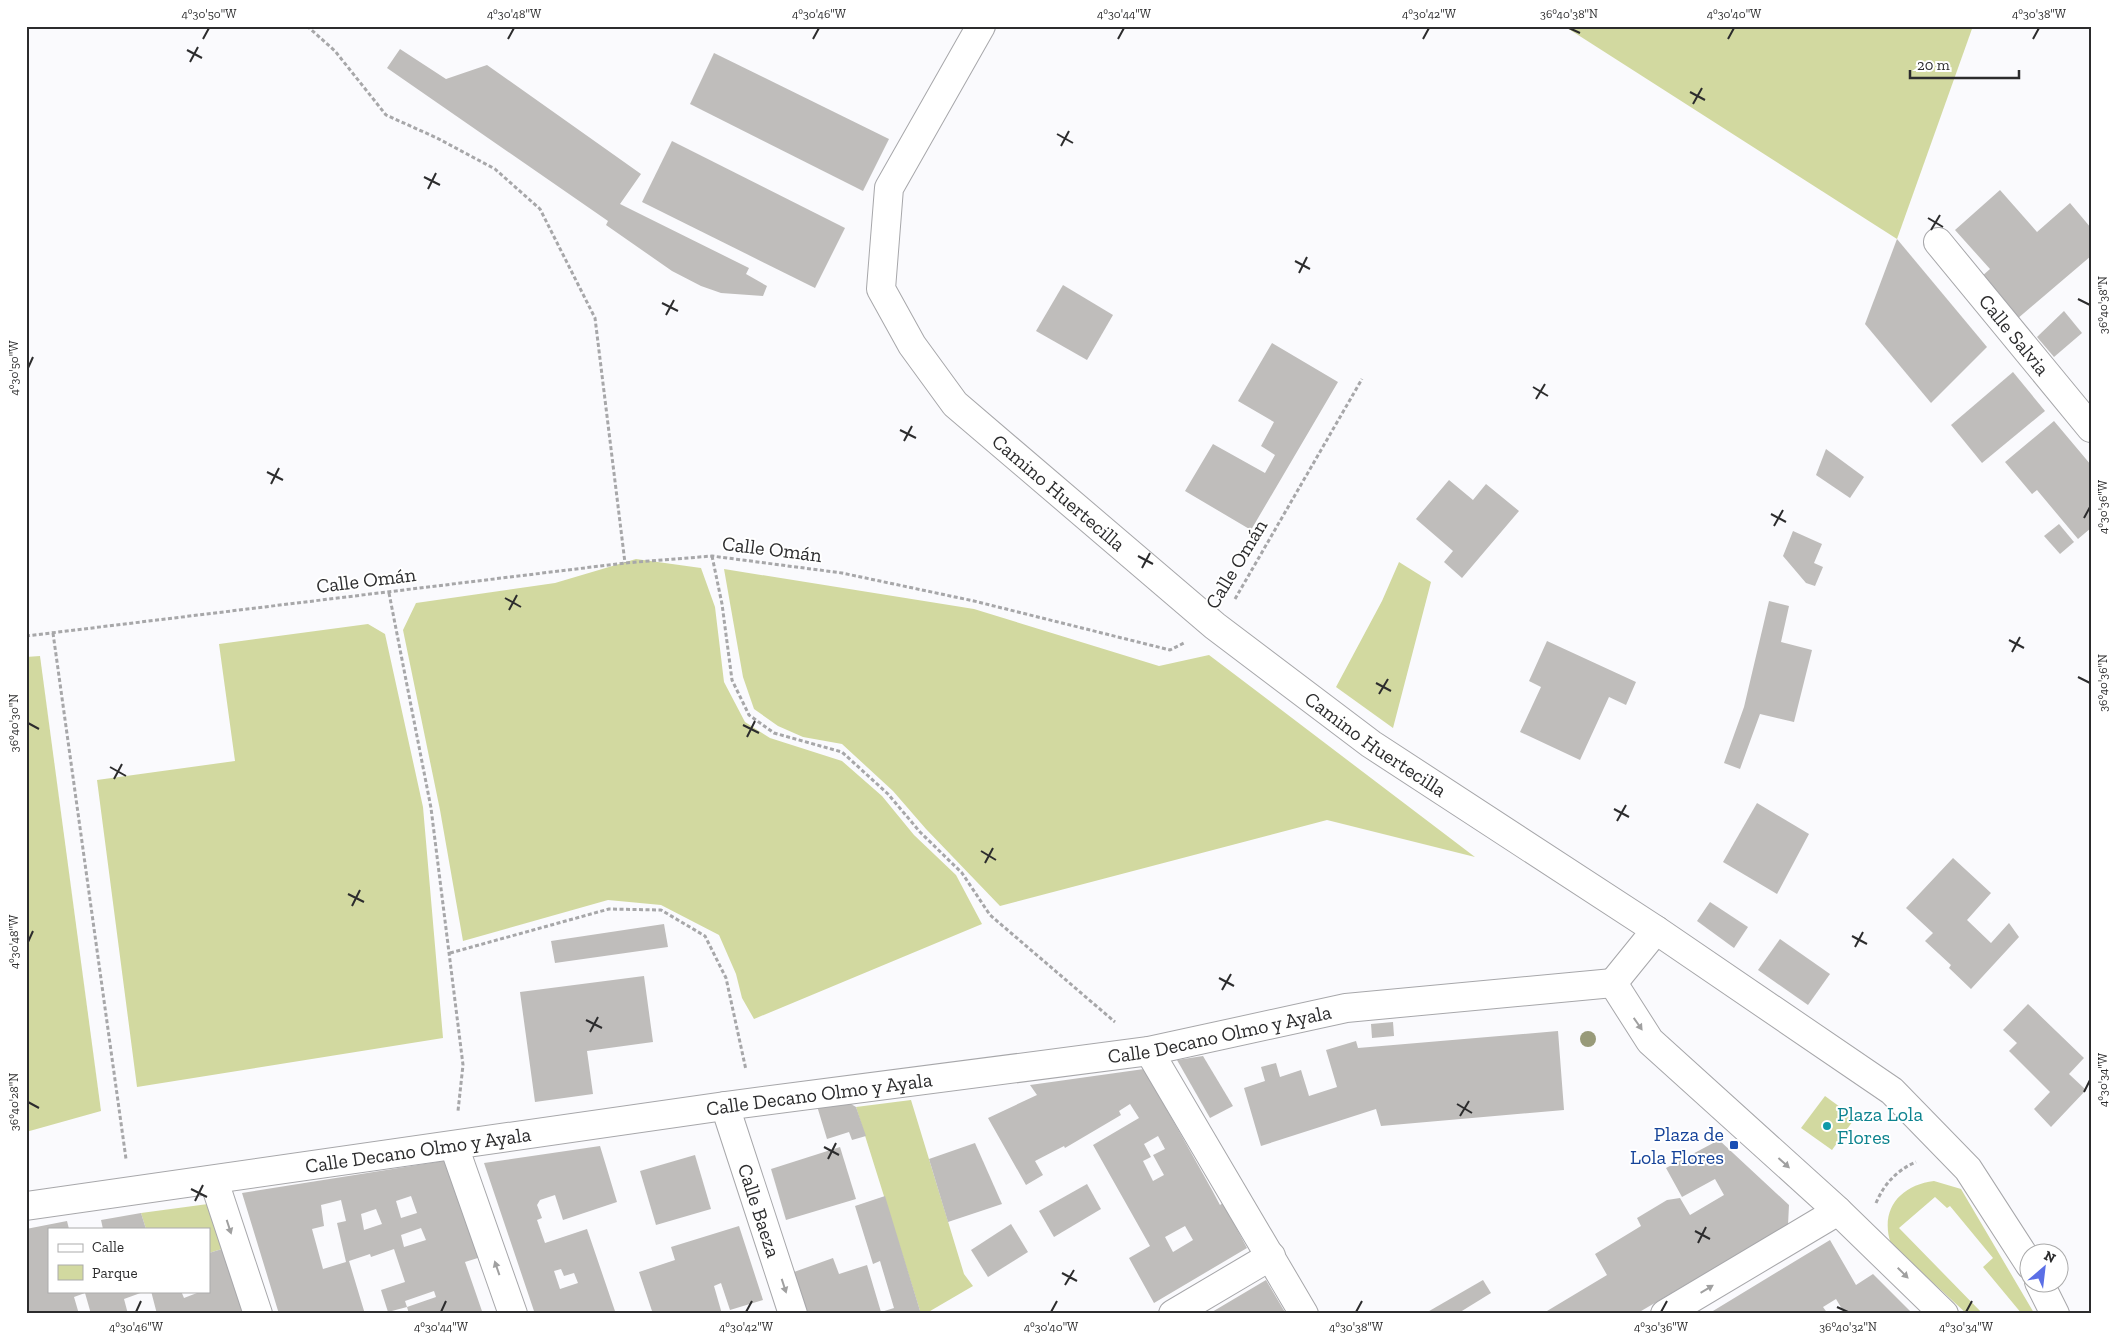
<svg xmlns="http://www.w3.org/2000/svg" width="2117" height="1340" viewBox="0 0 2117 1340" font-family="'Zilla Slab',serif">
	<rect width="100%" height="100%" fill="#fafafd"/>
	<g fill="#d2d9a0">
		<path d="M1564,26H1973L1897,239Z"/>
		<path d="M636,559L701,568L715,607L724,682L745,722L770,738L842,761L882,796L914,835L956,875L982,924L754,1019L742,998L736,974L719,935L661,905L608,900L463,941L440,810L403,630L416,603L555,583Z"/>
		<path d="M1399,562L1431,582L1393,728L1336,687L1382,601Z"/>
		<path d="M724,569L974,609L1159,666L1209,655L1475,857L1327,820L1000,906L926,829L893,791L842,744L803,737L778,726L754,709L743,677Z"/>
		<path d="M368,624L385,634L423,807L443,1038L137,1087L97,780L235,761L219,644Z"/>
		<path d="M40,656L101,1111L26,1132V657Z"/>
		<path d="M1825,1096L1855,1118L1832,1150L1801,1128Z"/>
		<path d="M911,1100L964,1274L973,1286L925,1314H921L856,1107Z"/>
		<path d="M1934,1181L1961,1189L2034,1313L2022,1314L1983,1267L1993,1258L1950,1206L1947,1208L1935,1197L1899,1228L1983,1314H1967L1891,1244C1879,1209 1901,1185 1934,1181Z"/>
		<path d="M208,1204L222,1249L209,1253V1229H146L141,1213Z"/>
	</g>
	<g fill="#bfbdbb" fill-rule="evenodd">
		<path d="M400,49L446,79L487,65L641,174L620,204L749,268L746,274L767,286L763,296L721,293L701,286L672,271L606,225L608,221L387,68Z"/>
		<path d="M714,53L889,139L863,191L690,104Z"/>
		<path d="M672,141L845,228L815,288L642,202Z"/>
		<path d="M2000,190L2037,232L2070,203L2091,228V256L2017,319L1981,277L1990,269L1955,230Z"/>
		<path d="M1897,239L1987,347L1931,403L1865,324Z"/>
		<path d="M1063,285L1113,315L1087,360L1036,331Z"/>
		<path d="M2064,311L2082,333L2054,357L2037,337Z"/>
		<path d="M1272,343L1338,382L1251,530L1185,491L1213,444L1265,473L1275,455L1261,446L1274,422L1238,401Z"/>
		<path d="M2013,372L2045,411L1982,463L1951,425Z"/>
		<path d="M2054,421L2091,465V528L2078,539L2037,490L2032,494L2005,462Z"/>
		<path d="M1826,449L1864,477L1850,498L1816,475Z"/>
		<path d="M1449,480L1473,500L1486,484L1519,511L1462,578L1444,562L1453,551L1416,519Z"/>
		<path d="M2059,524L2074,542L2060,554L2044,536Z"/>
		<path d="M1793,531L1822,544L1814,563L1823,567L1815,586L1806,583L1783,556Z"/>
		<path d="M1769,601L1789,606L1781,642L1812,650L1794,722L1760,714L1740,769L1724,763L1744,707Z"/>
		<path d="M1547,641L1636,682L1626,705L1609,697L1580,760L1520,732L1541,687L1529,681Z"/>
		<path d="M1757,803L1809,834L1777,894L1723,862Z"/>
		<path d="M1953,858L1991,893L1967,920L1991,943L2009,923L2019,937L1971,989L1949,968L1951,965L1925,941L1933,933L1906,908Z"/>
		<path d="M1710,902L1748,927L1734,948L1697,921Z"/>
		<path d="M664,924L668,947L555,963L551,941Z"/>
		<path d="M1780,939L1830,974L1808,1005L1758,970Z"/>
		<path d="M644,976L653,1042L587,1051L593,1094L535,1102L520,992Z"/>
		<path d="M2028,1004L2084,1058L2069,1074L2086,1090L2051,1127L2034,1109L2050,1092L2009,1051L2017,1043L2003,1030Z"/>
		<path d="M1393,1022L1394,1036L1372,1038L1371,1024Z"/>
		<path d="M1558,1031L1564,1110L1381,1126L1376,1109L1261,1146L1244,1088L1265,1081L1261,1067L1276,1063L1280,1077L1301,1070L1309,1096L1337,1087L1326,1050L1356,1041L1358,1048Z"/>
		<path d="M1203,1056L1233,1106L1210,1118L1177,1060Z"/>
		<path d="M1144,1069L1212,1190L1220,1205L1223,1203L1247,1248L1154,1303L1129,1258L1150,1246L1093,1145L1139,1118L1130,1104L1119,1111L1121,1115L1065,1148L1064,1146L1035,1161L1043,1175L1026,1185L988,1118L1037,1095L1030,1085ZM1158,1136L1165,1149L1153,1155L1164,1175L1153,1181L1143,1161L1151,1157L1144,1144ZM1185,1226L1193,1240L1173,1252L1165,1237Z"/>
		<path d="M833,1103L851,1104L856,1107L866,1136L852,1140L849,1132L827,1139L817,1106Z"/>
		<path d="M1719,1140L1789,1205L1788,1225L1636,1314H1542L1607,1275L1595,1254L1641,1226L1637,1218L1667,1200L1680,1198L1690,1215L1724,1195L1715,1179L1682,1197L1666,1168Z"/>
		<path d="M975,1143L1002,1204L948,1222L929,1159Z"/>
		<path d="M600,1146L617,1202L563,1220L555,1195L540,1200L537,1205L542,1218L537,1220L545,1243L587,1229L616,1314H535L484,1163ZM561,1269L564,1276L574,1273L578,1283L560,1289L554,1271Z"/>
		<path d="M840,1147L856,1199L786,1220L771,1169Z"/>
		<path d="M695,1155L711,1209L656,1225L640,1171Z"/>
		<path d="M449,1160L481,1257L465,1262L483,1314H409L407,1307L388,1312L381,1290L405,1282L394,1249L371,1257L370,1254L349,1261L365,1314H279L242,1193ZM411,1196L417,1213L401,1218L396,1201ZM341,1200L346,1221L337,1223L346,1262L323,1269L312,1229L324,1226L321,1205ZM376,1209L382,1224L364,1230L361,1214ZM421,1228L426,1240L404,1247L401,1235ZM434,1291L436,1297L407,1307L405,1301Z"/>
		<path d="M1087,1184L1101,1209L1054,1237L1039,1211Z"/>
		<path d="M885,1196L921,1314H807L794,1272L833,1258L839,1274L867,1265L881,1312L894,1308L880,1261L873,1264L855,1206Z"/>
		<path d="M141,1213L146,1229H103L101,1220Z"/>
		<path d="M67,1221L69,1229H49V1291H146L124,1299L128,1314H91L85,1293L74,1297L79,1314H26V1229Z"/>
		<path d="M1011,1224L1028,1252L988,1277L971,1250Z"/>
		<path d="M739,1226L763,1300L730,1310L721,1283L714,1286L722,1314H653L639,1272L675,1260L671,1247Z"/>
		<path d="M1830,1240L1856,1285L1873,1274L1913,1314H1845L1836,1299L1823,1307L1828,1314H1708Z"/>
		<path d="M222,1249L243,1314H157L151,1291H181L184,1298L202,1291H209V1253Z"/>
		<path d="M1266,1280L1286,1314H1208L1212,1312Z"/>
		<path d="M1483,1280L1491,1293L1457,1314H1424Z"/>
	</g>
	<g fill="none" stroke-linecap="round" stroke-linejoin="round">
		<g stroke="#a7a7aa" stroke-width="30">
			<g id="minor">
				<path id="s1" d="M981,26L889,188L881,289L912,345L955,404L1215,626L1371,744L1656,930L1892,1091L1968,1169L2030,1265"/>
				<path id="s2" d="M1938,242L2091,428"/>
				<path d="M1613,983L1650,1041L1838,1211L1944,1314"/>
				<path d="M1613,983L1656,930"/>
				<path d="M1149,1051L1304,1314"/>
				<path id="s3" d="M725,1106L793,1314"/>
				<path d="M454,1146L513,1314"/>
				<path d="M214,1181L258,1314"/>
				<path id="s4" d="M26,1206L725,1106L1149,1051L1346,1008L1613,983"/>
				<path d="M2039,1282L2055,1314"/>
				<path d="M1173,1314L1271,1256"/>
				<path d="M1665,1314L1838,1211"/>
			</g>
		</g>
		<g stroke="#a7a7a9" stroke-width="3" stroke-dasharray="4 2.5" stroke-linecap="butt">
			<path d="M307,26L335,51L386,115L437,138L495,169L540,209L595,318L625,563"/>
			<path d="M712,556L722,604L732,680L749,715L774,733L842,752L888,794L920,832L962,873L990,915L1115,1022"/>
			<path d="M389,593L431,808L463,1065L458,1111"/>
			<path d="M1235,599L1362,379"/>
			<path d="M53,633L126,1159"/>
			<path d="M26,636L625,563L712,556L842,573L974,601L1170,650L1184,643"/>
			<path d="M450,953L609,909L661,910L705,936L726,978L746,1070"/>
			<path d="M1876,1203C1884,1184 1897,1170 1916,1162"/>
		</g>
		<use href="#minor" stroke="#fff" stroke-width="28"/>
	</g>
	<circle fill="#989a79" cx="1588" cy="1039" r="8"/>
	<defs><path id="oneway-solid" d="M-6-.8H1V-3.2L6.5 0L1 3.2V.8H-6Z" transform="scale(1.25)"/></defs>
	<g fill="#a0a0a0">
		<use href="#oneway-solid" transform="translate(1638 1024) rotate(55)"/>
		<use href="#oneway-solid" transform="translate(1784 1163) rotate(42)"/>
		<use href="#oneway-solid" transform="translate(229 1227) rotate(72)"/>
		<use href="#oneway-solid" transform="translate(497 1268) rotate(-109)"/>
		<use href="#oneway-solid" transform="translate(1903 1273) rotate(45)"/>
		<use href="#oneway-solid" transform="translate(784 1286) rotate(72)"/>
		<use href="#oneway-solid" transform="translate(1707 1289) rotate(-31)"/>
	</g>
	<path fill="none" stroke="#2c2c2d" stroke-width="2" d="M1569,28L1580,33M203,39L209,28M508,39L514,28M813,39L819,28M1118,39L1124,28M1423,39L1429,28M1728,39L1734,28M2033,39L2039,28M187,50L202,58M190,62L198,47M1690,92L1705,100M1693,104L1702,88M1057,134L1073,143M1061,146L1069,131M424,177L440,185M428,189L436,173M1928,218L1943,227M1931,230L1940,215M1295,261L1310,269M1299,273L1307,257M2078,299L2090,305M662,303L678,311M666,315L674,300M28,368L33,357M1533,387L1548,396M1536,399L1545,384M900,430L916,438M904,441L912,426M267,472L283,480M271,484L279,468M1771,514L1786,522M2084,518L2090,507M1774,526L1783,510M1138,556L1153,564M1142,568L1150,553M505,598L521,607M509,610L517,595M2009,640L2024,648M2012,652L2020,637M2078,677L2090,683M1376,683L1391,691M1379,694L1388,679M28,723L39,729M743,725L759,733M747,737L755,721M110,767L126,776M114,779L122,764M1614,809L1629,817M1617,821L1626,805M981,851L996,860M985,863L993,848M348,894L364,902M352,906L360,890M1852,936L1867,944M28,942L33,931M1855,947L1863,932M1219,978L1234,986M1222,990L1231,974M586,1020L602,1028M590,1032L598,1017M2084,1092L2090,1080M28,1102L39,1108M1457,1104L1472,1113M1460,1116L1469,1101M824,1147L839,1155M828,1159L836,1143M191,1189L207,1197M195,1201L203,1185M1695,1231L1710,1239M1698,1243L1706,1227M1062,1273L1077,1281M1065,1285L1074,1270M1837,1307L1848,1312M136,1312L141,1301M441,1312L446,1301M746,1312L752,1301M1051,1312L1057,1301M1356,1312L1362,1301M1661,1312L1667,1301M1966,1312L1972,1301"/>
	<circle fill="#0f9aa8" stroke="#fff" stroke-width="2" cx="1827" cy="1126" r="5"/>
	<rect fill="#1a4fb4" stroke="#fff" stroke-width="2" x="1729" y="1140" width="10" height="10" rx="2.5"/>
	<g text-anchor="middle" stroke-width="4" stroke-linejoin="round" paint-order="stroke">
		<g font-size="20" fill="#2c2c2d" stroke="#fff">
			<text dy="7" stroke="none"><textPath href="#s2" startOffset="120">Calle Salvia</textPath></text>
			<text dy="7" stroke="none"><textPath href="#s1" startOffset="561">Camino Huertecilla</textPath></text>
			<text transform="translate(772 549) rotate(7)" y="7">Calle Omán</text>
			<text transform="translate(1236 564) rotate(-59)" y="7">Calle Omán</text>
			<text transform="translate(366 580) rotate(-7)" y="7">Calle Omán</text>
			<text dy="7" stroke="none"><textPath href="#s1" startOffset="966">Camino Huertecilla</textPath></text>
			<text dy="7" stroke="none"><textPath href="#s4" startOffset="1206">Calle Decano Olmo y Ayala</textPath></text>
			<text dy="7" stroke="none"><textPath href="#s4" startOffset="801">Calle Decano Olmo y Ayala</textPath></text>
			<text dy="7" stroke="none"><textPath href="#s4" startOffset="396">Calle Decano Olmo y Ayala</textPath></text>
			<text dy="7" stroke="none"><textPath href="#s3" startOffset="110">Calle Baeza</textPath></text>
		</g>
		<g font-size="20" fill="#0d838f" stroke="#fff" text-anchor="start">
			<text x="1837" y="1121">Plaza Lola<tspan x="1837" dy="23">Flores</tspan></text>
		</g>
		<g font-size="20" fill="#164399" stroke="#fff" text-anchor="end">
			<text x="1724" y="1141">Plaza de<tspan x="1724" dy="23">Lola Flores</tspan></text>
		</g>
	</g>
	<rect width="2117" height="1340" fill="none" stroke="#ffffff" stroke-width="55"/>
	<rect x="48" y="1228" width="162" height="65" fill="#ffffff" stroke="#ababab"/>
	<rect x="58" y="1244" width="25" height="8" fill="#ffffff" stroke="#ababab"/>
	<text x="92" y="1252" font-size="15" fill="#2c2c2d">Calle</text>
	<rect x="58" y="1265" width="25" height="15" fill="#d2d9a0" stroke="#ababab"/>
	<text x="92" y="1278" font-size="15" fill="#2c2c2d">Parque</text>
	<g transform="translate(2044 1268) rotate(28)"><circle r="24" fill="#ffffff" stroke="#ababab"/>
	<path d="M0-4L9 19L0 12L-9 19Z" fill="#5b6fe6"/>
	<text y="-8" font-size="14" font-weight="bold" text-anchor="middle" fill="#2c2c2d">N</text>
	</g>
	<path d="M1910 70v8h109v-8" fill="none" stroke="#2c2c2d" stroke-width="2.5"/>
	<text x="1917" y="70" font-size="15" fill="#2c2c2d" stroke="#ffffff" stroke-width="4" paint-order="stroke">20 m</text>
	<rect x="28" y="28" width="2062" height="1284" fill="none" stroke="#2c2c2d" stroke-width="2"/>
	<g font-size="12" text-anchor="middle" fill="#2c2c2d">
		<text x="209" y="18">4°30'50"W</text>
		<text x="514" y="18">4°30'48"W</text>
		<text x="819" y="18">4°30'46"W</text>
		<text x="1124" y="18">4°30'44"W</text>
		<text x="1429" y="18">4°30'42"W</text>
		<text x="1569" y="18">36°40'38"N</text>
		<text x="1734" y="18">4°30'40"W</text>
		<text x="2039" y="18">4°30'38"W</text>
		<text transform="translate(2103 305) rotate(-90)" y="4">36°40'38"N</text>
		<text transform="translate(14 368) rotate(-90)" y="4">4°30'50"W</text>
		<text transform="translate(2103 507) rotate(-90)" y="4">4°30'36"W</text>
		<text transform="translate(2103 683) rotate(-90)" y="4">36°40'36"N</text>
		<text transform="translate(14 723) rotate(-90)" y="4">36°40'30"N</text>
		<text transform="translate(14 942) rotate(-90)" y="4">4°30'48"W</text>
		<text transform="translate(2103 1080) rotate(-90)" y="4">4°30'34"W</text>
		<text transform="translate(14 1102) rotate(-90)" y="4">36°40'28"N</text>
		<text x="136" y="1331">4°30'46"W</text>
		<text x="441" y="1331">4°30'44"W</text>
		<text x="746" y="1331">4°30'42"W</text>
		<text x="1051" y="1331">4°30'40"W</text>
		<text x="1356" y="1331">4°30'38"W</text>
		<text x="1661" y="1331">4°30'36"W</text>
		<text x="1848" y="1331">36°40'32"N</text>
		<text x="1966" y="1331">4°30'34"W</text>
	</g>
</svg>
